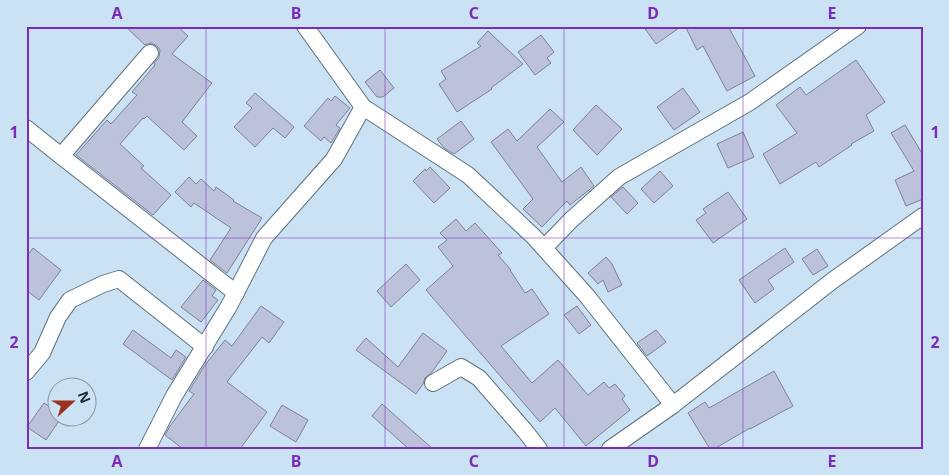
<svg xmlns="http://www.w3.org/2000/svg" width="949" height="475" viewBox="0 0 949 475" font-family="'Noto Sans',sans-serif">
	<rect width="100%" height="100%" fill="#cbe2f4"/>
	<g fill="#bbc2da" stroke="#7b8198">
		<path d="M125,26H177L188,36L172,54L212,83L182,122L197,136L184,150L147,116L144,119L143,118L120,144L144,166L141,168L171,195L153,215L76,155L107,120L111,124L137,95L132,92L155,65L154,63L159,58L160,50L157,46L151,43L145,45Z"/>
		<path d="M643,26H682L656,44Z"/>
		<path d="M685,26H728L755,76L727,91L703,46L697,50Z"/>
		<path d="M488,31L523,64L491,88L492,89L457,112L439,84L446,79L441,71L481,46L477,43Z"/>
		<path d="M541,35L554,52L547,58L551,63L535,75L518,52Z"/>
		<path d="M856,60L885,102L866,115L874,131L851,144L852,145L819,167L816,162L780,184L763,154L797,133L776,105L800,87L806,95Z"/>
		<path d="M380,70L394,88L383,97H377L365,82Z"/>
		<path d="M683,88L700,112L674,130L657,107Z"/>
		<path d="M255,93L294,127L285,138L273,128L255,147L234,127L252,108L246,103Z"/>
		<path d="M335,96L350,108L336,125L340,128L331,143L324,137L321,141L304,126L328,98L331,101Z"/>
		<path d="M596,105L622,129L597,155L573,130Z"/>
		<path d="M550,109L564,122L537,147L562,182L581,167L594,186L570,205L567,201L542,227L523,209L533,199L491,142L508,129L517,141Z"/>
		<path d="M461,121L474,139L454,154L444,148L437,139Z"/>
		<path d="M905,125L923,155V199L906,206L895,180L914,171L891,133Z"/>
		<path d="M743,132L754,157L728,168L717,144Z"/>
		<path d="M430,167L450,188L434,203L413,181L425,169L426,171Z"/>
		<path d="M660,171L673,186L654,203L641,189Z"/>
		<path d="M189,177L196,184L201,179L214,191L216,187L234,200L233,201L262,218L227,273L210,260L231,228L194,203L191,207L175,192Z"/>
		<path d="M623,187L638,203L627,214L611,197Z"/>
		<path d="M728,192L747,219L713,243L696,220L706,213L703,209Z"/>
		<path d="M456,219L466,231L475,223L502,253L498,255L511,270H510L525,293L532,289L549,314L501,346L532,383L558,360L588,395L604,382L609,388L615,384L625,396L622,399L630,410L586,446L555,408L540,422L426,290L453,266L438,247L447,240L440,233Z"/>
		<path d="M33,248L61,270L39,300L26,290V258Z"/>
		<path d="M785,248L794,262L768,280L774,289L755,303L739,280Z"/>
		<path d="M817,249L828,266L813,275L802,259Z"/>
		<path d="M606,257L612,264L622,285L608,292L603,280L598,284L588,273Z"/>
		<path d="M406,264L420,280L391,307L377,291Z"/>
		<path d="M203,280L216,290L212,296L218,300L201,322L181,307Z"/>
		<path d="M261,306L284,322L269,343L262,337L227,382L267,412L240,449H183L165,435L170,426L194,394L189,391L205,365L225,340L232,346Z"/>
		<path d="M577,306L591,325L579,334L564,315Z"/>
		<path d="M133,330L171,358L176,350L186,357L172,380L123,344Z"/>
		<path d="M656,330L666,342L647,356L637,343Z"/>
		<path d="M423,333L447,351L432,372L425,378L423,384L416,394L356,350L366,338L398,367Z"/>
		<path d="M774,371L793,406L750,429V428L714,449H710L688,413L705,402L709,408Z"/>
		<path d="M44,403L58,412V418H61L46,440L27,427Z"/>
		<path d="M382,404L433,449H409L372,416Z"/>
		<path d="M282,405L308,420L296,442L270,426Z"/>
	</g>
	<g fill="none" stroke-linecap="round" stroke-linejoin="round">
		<g stroke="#5c7080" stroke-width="18">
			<g id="street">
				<path d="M305,26L363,107L468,175L534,237L587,296L673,405"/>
				<path d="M26,128L56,152L236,293"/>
				<path d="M61,156L150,53"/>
				<path d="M544,248L571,220L619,177L750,102L858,26"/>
				<path d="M26,372L42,353L58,317L70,300L103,284L119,279L205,347"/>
				<path d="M433,383L461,367L479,378L525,431L539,449"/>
				<path d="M147,449L174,396L229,306L264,238L334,159L363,107"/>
				<path d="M610,449L673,405L832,281L923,216"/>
			</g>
		</g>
		<use href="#street" stroke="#fff" stroke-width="16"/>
	</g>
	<path fill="none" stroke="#7b2cbf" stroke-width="1" stroke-opacity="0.55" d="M206,26V449M385,26V449M564,26V449M743,26V449M26,238H923"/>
	<rect width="949" height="475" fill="none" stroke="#cbe2f4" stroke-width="55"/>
	<g transform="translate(72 402) rotate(69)"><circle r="24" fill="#cbe2f4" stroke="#8798a6"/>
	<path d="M0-4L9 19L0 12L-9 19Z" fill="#9a311c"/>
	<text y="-8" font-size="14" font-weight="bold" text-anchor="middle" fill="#212930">N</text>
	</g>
	<rect x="28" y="28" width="894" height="420" fill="none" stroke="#7b2cbf" stroke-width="2"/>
	<g font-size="16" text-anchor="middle" font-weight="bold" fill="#7b2cbf">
		<text x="117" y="19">A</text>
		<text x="296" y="19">B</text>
		<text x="474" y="19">C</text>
		<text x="653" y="19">D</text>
		<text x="832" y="19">E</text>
		<text x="14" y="138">1</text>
		<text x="935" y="138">1</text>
		<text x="14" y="348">2</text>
		<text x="935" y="348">2</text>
		<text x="117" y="467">A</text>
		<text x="296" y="467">B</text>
		<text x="474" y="467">C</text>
		<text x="653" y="467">D</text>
		<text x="832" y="467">E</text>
	</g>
</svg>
